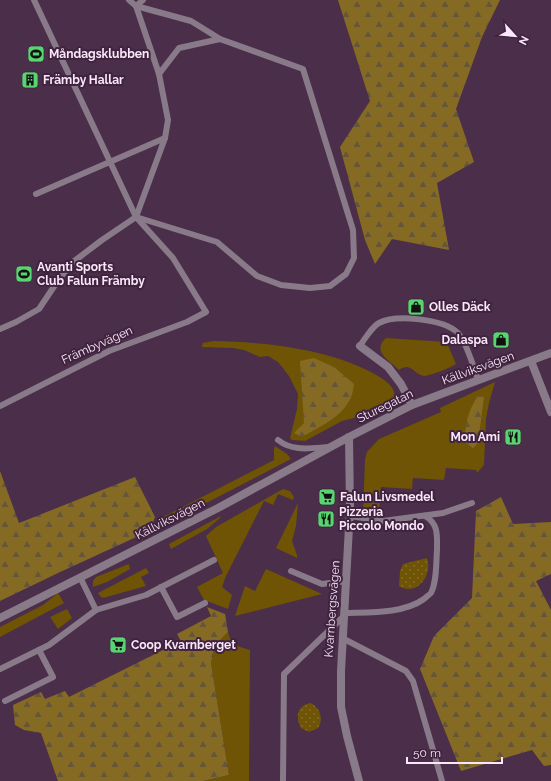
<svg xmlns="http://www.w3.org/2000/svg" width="551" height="781" viewBox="0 0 551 781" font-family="Raleway,sans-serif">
	<defs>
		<pattern id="forest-firs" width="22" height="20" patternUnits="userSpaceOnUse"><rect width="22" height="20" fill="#856a23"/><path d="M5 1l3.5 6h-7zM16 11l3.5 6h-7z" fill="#655639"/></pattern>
		<pattern id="park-dots" width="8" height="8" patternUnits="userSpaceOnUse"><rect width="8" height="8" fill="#6e5404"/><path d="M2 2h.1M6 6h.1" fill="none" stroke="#846d29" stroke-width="1.8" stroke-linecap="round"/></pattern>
	</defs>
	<rect width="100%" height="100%" fill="#4b2e4a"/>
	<g fill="#6e5404">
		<path d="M386,338L446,342L447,343L456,364C450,368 432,375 425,376C414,376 412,361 399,370C390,361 371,351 386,338Z"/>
		<path d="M214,341C266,342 332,349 378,376C385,380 394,386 395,396L387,403L362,416L342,421L305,441L292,440L290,438L297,409L298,394L289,376L278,362L268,356L260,357L244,350L233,348L202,347L203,343Z"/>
		<path d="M495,382L489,403L486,419L484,465L477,473L476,470L446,468L444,480L413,478L412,489L381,487L379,511L372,517L363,514L365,460L367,452L379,439L441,412L440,408Z"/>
		<path d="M275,446L287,454L291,459L158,528L160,520L163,517L274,460V449Z"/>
		<path d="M283,489L290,491L294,497L293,500L278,494L273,505L264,501L226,576L222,587L232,595L228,609L204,600L197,587L223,573L206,536L216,527Z"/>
		<path d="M298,503L296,526L292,541L297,555V558L276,548Z"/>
		<path d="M221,516L220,518L207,529L171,549L169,544Z"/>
		<path d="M129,564L130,569L107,582L93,587V581L96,577Z"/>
		<path d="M146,568L149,573L141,577L146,586L103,598L100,596L98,593Z"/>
		<path d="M266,569L322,594L235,616L245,586L255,591Z"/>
		<path d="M58,593L64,603L0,637V627L43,605Z"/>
		<path d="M67,609L72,618L58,629L50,617Z"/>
		<path d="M228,632C232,646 237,646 250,650L249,781H203L229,775L211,663L215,645Z"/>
	</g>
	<g fill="url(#forest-firs)">
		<path d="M338,0H500L482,37L456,109L474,162L437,183L449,250L392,239L375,264L365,240L340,147L370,101Z"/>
		<path d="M314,358L334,367L354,384C353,388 353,393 351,397C343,417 319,427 302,437L294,433L304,423L300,361Z"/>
		<path d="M478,396L484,397L478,443L473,448L464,442C466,424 467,412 478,396Z"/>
		<path d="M0,471L19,523L135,477L155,517L151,527L145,533L58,573L0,601Z"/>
		<path d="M501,497L513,524L551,522V574L536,581L551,610V765L544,766L532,750L461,771L420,669L434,636L472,598L476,511Z"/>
		<path d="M207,607L225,614L228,632L215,645L211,663L229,775L203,781H58L41,733L24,730L15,725L13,705L41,692L45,699L65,691L69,697L181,641L177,634L211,616Z"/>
	</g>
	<g fill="url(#park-dots)">
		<path d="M427,558C433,575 417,597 399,586L400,571L403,564Z"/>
		<path d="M310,703C320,707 324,719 318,728L309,732L301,728C295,717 297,706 310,703Z"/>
	</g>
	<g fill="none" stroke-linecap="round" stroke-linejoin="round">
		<g stroke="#897a89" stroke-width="6">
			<path d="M143,0L136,6L191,21L220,39"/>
			<path d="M36,194L165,138"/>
			<path d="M136,217L217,242L257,276L281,285L310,288L330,286L346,274L354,258L353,230L303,69L220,39L179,48L159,74"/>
			<path d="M0,329L16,322L39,309L59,279L73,262L102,240L136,217L165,138L168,120L159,74L136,6L129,0"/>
			<path d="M360,346C363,341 373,326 379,323C396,314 444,319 458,333C466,341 474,368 478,380"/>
			<path d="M0,406L109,351L187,322L206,312L173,258L136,217L34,0"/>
			<path d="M278,440C293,452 311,448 329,447"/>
			<path d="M350,516L383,521L443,513L472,503"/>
			<path d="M291,571L322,584L346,581"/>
			<path d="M161,587L177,617L205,603"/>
			<path d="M96,610L146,595L214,560"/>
			<path d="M344,613C369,612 403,614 424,599C426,597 429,595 431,593C437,581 436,563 437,550C437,536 439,524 425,516"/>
			<path d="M342,638L406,671L413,681L442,781"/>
			<path d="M0,669L49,645L96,610L80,577"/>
			<path d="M5,701L53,677L39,650"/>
			<path d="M283,781L284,674L344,616"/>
		</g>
		<g stroke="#897a89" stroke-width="8">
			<path d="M360,346L388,367L401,384L412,405"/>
			<path d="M531,361L551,412"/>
			<path d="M349,437L350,509L341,671V707L347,736L359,781"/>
		</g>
		<path stroke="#897a89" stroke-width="8" d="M0,618L218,508L349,437L412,405L551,353"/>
	</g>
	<defs>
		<g id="stadium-square" transform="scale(0.9)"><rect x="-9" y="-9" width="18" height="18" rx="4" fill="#58d570" stroke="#40243f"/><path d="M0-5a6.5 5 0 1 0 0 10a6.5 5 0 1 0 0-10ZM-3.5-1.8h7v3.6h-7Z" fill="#111"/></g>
		<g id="building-square" transform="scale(0.9)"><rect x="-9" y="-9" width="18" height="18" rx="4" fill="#58d570" stroke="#40243f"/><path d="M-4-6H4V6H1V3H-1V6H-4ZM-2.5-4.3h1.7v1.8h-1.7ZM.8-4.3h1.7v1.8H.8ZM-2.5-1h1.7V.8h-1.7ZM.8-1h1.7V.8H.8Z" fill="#111"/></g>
		<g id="shop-square" transform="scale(0.9)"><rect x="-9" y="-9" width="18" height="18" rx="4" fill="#58d570" stroke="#40243f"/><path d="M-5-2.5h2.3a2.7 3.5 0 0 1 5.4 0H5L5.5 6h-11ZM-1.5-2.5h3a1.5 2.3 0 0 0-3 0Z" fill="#111"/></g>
		<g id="restaurant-square" transform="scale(0.9)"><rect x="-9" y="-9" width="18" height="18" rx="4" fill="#58d570" stroke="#40243f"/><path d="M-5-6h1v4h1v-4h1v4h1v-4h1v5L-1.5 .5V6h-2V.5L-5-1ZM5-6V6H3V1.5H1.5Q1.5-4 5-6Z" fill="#111"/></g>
		<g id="supermarket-square" transform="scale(0.9)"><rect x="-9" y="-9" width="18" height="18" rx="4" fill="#58d570" stroke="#40243f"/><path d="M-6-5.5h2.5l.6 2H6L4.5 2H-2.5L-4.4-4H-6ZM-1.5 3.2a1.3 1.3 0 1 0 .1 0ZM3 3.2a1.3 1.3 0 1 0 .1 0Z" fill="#111"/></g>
	</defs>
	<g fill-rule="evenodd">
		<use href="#stadium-square" x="36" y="54"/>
		<use href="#building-square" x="30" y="80"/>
		<use href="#stadium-square" x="24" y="274"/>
		<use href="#shop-square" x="416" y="307"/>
		<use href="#shop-square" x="501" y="340"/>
		<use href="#restaurant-square" x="513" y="437"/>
		<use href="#supermarket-square" x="327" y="497"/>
		<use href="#restaurant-square" x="326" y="519"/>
		<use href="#supermarket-square" x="118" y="645"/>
	</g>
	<g text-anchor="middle" stroke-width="4" stroke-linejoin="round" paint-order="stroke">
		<g font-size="12" font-weight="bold" fill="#fae7f9" stroke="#40243f" text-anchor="start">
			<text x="49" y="58">Måndagsklubben</text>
			<text x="43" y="84">Främby Hallar</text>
			<text x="37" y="271">Avanti Sports<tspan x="37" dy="14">Club Falun Främby</tspan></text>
			<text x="429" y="311">Olles Däck</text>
			<text x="488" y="344" text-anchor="end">Dalaspa</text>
			<text x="500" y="441" text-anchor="end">Mon Ami</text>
			<text x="340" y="501">Falun Livsmedel</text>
			<text x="339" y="516">Pizzeria<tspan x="339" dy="14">Piccolo Mondo</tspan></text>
			<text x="131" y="649">Coop Kvarnberget</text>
		</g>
		<g font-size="12" fill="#fae7f9" stroke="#40243f">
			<text transform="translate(97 345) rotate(-24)" y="4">Främbyvägen</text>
			<text transform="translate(478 368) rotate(-20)" y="4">Källviksvägen</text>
			<text transform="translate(385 406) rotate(-26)" y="4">Sturegatan</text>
			<text transform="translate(170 519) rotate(-27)" y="4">Källviksvägen</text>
			<text transform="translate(332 609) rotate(-86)" y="4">Kvarnbergsvägen</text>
		</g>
	</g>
	<g transform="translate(515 36) rotate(117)" stroke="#40243f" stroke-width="3" paint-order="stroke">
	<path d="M0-3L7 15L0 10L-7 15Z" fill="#fae7f9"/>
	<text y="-6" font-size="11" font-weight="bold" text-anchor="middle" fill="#fae7f9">N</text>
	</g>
	<path d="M407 757v6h95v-6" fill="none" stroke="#fae7f9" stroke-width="2"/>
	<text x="413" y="757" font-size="12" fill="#fae7f9" stroke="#40243f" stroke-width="3" paint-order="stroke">50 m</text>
</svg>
